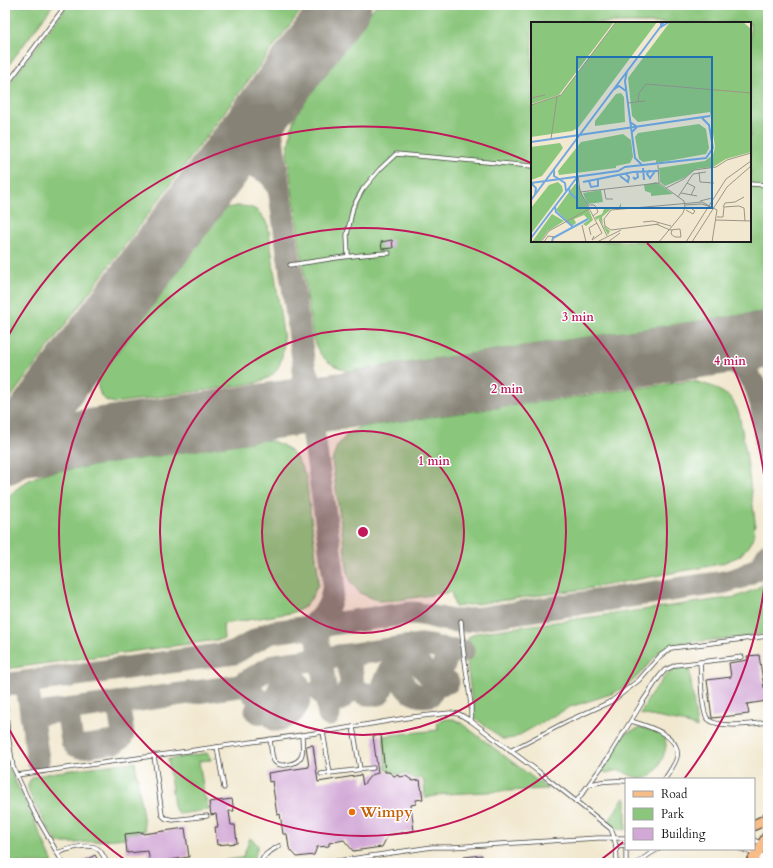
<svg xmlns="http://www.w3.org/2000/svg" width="773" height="868" viewBox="0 0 773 868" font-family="Cardo,serif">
	<rect width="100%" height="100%" fill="#fff"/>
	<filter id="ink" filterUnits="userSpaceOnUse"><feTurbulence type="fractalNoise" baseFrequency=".025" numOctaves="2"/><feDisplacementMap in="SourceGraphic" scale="8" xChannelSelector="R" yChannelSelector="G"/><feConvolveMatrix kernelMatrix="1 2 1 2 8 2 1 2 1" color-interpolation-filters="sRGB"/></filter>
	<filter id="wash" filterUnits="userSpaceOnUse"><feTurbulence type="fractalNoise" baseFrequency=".012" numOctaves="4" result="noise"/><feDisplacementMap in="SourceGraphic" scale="16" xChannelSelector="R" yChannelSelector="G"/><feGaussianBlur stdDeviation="0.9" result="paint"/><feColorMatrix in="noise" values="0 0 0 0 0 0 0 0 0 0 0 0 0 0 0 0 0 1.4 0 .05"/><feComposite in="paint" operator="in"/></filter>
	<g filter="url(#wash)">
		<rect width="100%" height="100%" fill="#f1e8cf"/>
		<g fill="#8ac67c" stroke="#53714c" fill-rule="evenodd">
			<path d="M5,5H53L5,70Z"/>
			<path d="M68,5H305L5,405V89Z"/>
			<path d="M376,5H768V350L762,312L349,371C329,365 319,358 313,338L287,153L293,122L303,102ZM532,23H750V241H532Z"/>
			<path d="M237,206C255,206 259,210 268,225L284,341C283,355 281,370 268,378C264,380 260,381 256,383L115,403L107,401L101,396L98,387V377L104,369L219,212L227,208Z"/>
			<path d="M690,381L697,382L714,387L731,398L736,407L739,414L746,453L755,521L754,536L749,545L740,556L720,564L591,588L455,607L451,592L399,600L379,601L360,593L352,584L348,574L332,461L337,446L348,434L360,427Z"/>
			<path d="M264,440C268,441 273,441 277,443C293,448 300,463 306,477L318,573V585L311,599L303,608L291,613L223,624L224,639L5,669V501C16,487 30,478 46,473Z"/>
			<path d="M768,579V633L736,638L680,643L661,650L640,674L628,685L614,693L570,707L514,738L507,739H502L474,717L465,649L469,637L476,633L736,597L756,589Z"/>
			<path d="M679,667H689L697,728L682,722L640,714L650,696L668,672Z"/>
			<path d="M447,719H454L461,723L548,789L445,794L425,798L424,783L422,778L415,779L406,774H395L390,771L386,770L383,736L438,730L437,722Z"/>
			<path d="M640,728C647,729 655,730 661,734C664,736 666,741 666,745C666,753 656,776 647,778C638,780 631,776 624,772C619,769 611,772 606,773L603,771V768L626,733Z"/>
			<path d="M5,742L7,765L30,811L53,863H5Z"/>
			<path d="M207,753L211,759V760L199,761L205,799L207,800L208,810L179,814L177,813L174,806L168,760L169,759Z"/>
			<path d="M135,762L145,831L125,834V838L78,843H58C52,835 27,795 28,786C28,784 30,779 32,778C37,773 123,763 135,762Z"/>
			<path d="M623,798L626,799V830L618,829L613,824L609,826L608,823Z"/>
			<path d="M250,838L258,845L253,863H207L241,858L243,857Z"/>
		</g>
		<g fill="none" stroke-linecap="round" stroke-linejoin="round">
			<g stroke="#868276" stroke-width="23">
				<path d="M287,80C283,86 280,91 277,97C270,110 271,124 272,138L334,578C333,601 327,618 305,628C311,630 316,633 318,639L329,715"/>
				<path d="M205,189C210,184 214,177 219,173C234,161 257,163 271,176C275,181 277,187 280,192"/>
				<path d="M716,347L733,359L746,372L756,387L761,404L768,456"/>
				<path d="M305,370C313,391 325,395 345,400"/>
				<path d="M270,411C292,403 303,395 304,370"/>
				<path d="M422,645C415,649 408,652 404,659C396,672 402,691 418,695C422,696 426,696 430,695L450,651"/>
				<path d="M403,647L438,685L448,682"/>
				<path d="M349,669C350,690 360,696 379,694L399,652"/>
				<path d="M244,683L276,720C296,718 307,695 295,679C290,673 281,670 274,666"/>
				<path d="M14,684C20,684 24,686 28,692L38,760"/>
				<path d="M5,685L234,653L265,635L273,632L411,613C428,613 444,622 461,621L725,582L742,577L760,567L768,554"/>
				<path d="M319,690L330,703C346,701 357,683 350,668C348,663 344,659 340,656"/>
				<path d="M67,710L72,741L75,745L80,747L115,742L121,738L123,734L118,703"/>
				<path d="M256,711L261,713L269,712L291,663"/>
				<path d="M31,715L239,686L266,670L275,665L420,645C435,645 448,653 463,651"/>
			</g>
			<g stroke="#868276" stroke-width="57">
				<path d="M5,450L270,411L765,340"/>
				<path d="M5,456L343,5"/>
			</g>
		</g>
		<g id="blocks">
			<g fill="#d2a8d6">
				<path d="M392,240L393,248L382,249L381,242Z"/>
				<path d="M759,655L764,688H766L767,701L747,704L749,714L712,718L707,680L731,677L729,663L748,660L747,656Z"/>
				<path d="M381,735L385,772H389L394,776L398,775L399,777L406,776L413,781L420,780L423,799L416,800V804L411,805L414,831L388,835L382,847L353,851L344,840L329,843V846L317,847L314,855L297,857L289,848L287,834H283L280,814L277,815L272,781L269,782L268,773L309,767L306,746L313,745L318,782L361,775L363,785L371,775L378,773L373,736Z"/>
				<path d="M232,799L234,811H229L231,825H235L237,843L217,845L215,827H218L216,814L211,815L209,802Z"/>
				<path d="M185,828L189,857L150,863L148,851L127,853L125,834L143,832V834Z"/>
				<path d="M95,855L100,863H80Z"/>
				<path d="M482,855L483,863H465L464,857Z"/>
			</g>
		</g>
	</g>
	<g filter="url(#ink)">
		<use href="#blocks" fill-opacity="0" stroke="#3c3b37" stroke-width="1"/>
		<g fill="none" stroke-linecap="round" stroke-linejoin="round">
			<g stroke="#3c3b37" stroke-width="5">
				<g id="service">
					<path d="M5,87L66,5"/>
					<path d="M750,184L768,185"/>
					<path d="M348,256L347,235L353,207L363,189L380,169L396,154L532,166"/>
					<path d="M290,265C323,260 356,254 389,253"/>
					<path d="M461,621L463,647L471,705V721"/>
					<path d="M700,662C701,673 701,713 708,719C718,729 754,724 768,722"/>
					<path d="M5,700L8,735L13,767L34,812L63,863"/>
					<path d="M631,721C647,726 681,735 677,757C675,765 669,772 665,779"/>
					<path d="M353,727L360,769"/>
					<path d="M323,732L330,773"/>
					<path d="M270,739C271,745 271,755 274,761C280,769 297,764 301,757C304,751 302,742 302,735"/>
					<path d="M217,747L224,788"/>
					<path d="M510,751L568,721L612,701L639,680L660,656L671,648L768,636"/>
					<path d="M154,755L162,815L165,818L173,820L207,816"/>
					<path d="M321,774L373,768"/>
					<path d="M17,775L323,732L412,717L450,713L459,714L471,721L539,772L611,829C616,840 617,851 617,863"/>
					<path d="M590,784C602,781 613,780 626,781"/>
					<path d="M576,802L608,758L643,701L659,677L665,670L676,665L742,657"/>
					<path d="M754,840L762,844"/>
					<path d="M616,847L626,846"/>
					<path d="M626,849V863"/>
					<path d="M741,849L755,854"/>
					<path d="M57,853C68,849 89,842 98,849C102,852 105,859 107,863"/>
					<path d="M261,863C263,854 271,851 279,846"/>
					<path d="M324,863L432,847H452L598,838H626"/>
					<path d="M638,863C645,857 651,852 659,849"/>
				</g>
			</g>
			<g stroke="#3c3b37" stroke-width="10">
				<path id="tertiary" d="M756,855L768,860"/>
			</g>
			<g stroke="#3c3b37" stroke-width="12">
				<g id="primary">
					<path d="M754,825L763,821L768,817"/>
					<path d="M751,863L768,835"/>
				</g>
			</g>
			<use href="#service" stroke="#fff" stroke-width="3.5"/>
			<use href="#tertiary" stroke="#fff" stroke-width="8"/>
			<use href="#primary" stroke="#f7bd88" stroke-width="10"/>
		</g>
	</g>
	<circle cx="363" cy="532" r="101" fill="#c2185b" fill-opacity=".12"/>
	<g fill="none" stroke="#c2185b" stroke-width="2">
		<circle cx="363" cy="532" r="101"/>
		<circle cx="363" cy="532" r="203"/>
		<circle cx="363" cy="532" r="304"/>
		<path d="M768 536A405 405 0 0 1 684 779M623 842A405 405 0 0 1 598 862M128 862A405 405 0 0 1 5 722M5 342A405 405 0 0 1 531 163M647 243A405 405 0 0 1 768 528"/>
	</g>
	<circle fill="#e8710a" stroke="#fff" stroke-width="1.5" cx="352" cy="812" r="4"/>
	<g text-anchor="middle" stroke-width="3" stroke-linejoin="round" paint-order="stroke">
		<g font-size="15" font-weight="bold" fill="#c56008" stroke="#fff" text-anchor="start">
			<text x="360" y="817">Wimpy</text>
		</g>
	</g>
	<g transform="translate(531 22)">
		<rect width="220" height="220" fill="#f1e8cf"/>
		<path d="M0,0H83L28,73L0,82ZM85,0H126L47,106L41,109L0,115V83L30,73ZM139,0H212L220,7V130L195,137L182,145L165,147L153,156L134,164L129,160L128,146L174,139L182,133L184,125L179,90L107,100L101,94L97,56ZM90,71L93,75L94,100L64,104V99L85,72ZM168,102L175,107L178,126L175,132L125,141V138L112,140L108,137L104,115L107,111ZM92,112L100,118L102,135L99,141L85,144V146L28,153L27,149L50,120ZM29,121L32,126L11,154L0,158V125ZM27,160L31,164L32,169L0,212V186L18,163ZM125,160L128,162L142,172L120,174V171L114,169L113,163ZM44,162H47L62,198L55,204L52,202L58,198L53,193L43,197L45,201L41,204L25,188ZM70,168L72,180L56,182L52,171ZM90,181V186L80,187L71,195L72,203L79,209L77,213L68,196L65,198L64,195L71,192L73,187L88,185ZM21,192L33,199L17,209L9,220H1Z" fill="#8ac67c"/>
		<path fill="none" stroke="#72a8e0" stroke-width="2" d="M130,0V5L138,0M96,49L94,59L104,136L111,143M82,68L88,64L95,69M99,100L106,105L101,110M0,120L179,94M112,146L113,158M23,147V154L28,157M119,148L116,152L119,156L125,148M89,154L97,160L98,155L94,151M102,155L104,157L107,155L106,149M28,157L34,161L35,169M58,159L60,165L67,164V157M52,160L102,150L127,149M0,161L87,149L94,145L175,136L182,126L178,103L171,96M0,161L5,166L4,173M38,166L39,171L46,177M0,178L133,0M24,185L25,190L42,205M0,216L47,154M21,220L22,216L57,197"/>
		<path fill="none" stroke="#9c9687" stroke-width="1" d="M146,0H177M0,76L14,73M107,80L108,71L115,62L220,71M97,81L114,79M0,83L30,73L85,0M20,117L26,75M127,143L128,161M168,150L169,160L183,161M47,154L49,169L71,211L61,218L63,214M156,161L164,165L160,173M135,166L153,157L163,148L185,145L196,138L220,131M73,167L75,177H82M49,170L128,161L153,179L154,185L152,191L128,220M150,171L166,174M147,175L162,152L175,150M169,179L181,176M56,183H63L65,185L67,190L62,194M154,183L171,182L183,186M192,185L194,181L204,180L213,175M155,188L162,192L164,189L161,187M186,195H192L193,185L208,184L213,186L214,199M68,197L76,214M185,198L220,199M112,200L122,199L140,204M125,202L139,208L149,207L150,215H144L140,212L141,208M128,202L80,208L74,204L73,197L80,188L171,180L186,188L181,220M51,203L55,220M60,213L58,206L66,201M10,220L18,209L58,187M13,220L17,214L24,215M66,220L90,208M77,220L89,211M155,220L195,157L220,139M161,220L196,165L220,144"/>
		<path fill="#1f6fb2" fill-opacity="0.15" stroke="#1f6fb2" stroke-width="2" d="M46,35H181V186H46Z"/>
		<rect width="220" height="220" fill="none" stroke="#1c1c1c" stroke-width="2"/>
	</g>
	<circle cx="363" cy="532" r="6" fill="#c2185b" stroke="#fff" stroke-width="2"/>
	<g font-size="12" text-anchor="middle" font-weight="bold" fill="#c2185b" stroke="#fff" stroke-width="3" stroke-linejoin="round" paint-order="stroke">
		<text x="578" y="321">3 min</text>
		<text x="730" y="365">4 min</text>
		<text x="507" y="393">2 min</text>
		<text x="434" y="465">1 min</text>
	</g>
	<rect width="773" height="868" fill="none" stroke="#fff" stroke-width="20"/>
	<rect x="625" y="778" width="130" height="72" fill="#ffffff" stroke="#a4a4a4"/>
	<rect x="633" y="791" width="20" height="6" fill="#f7bd88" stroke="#a4a4a4"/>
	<text x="661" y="798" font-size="12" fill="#1c1c1c">Road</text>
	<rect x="633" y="808" width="20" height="12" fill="#8ac67c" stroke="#a4a4a4"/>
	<text x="661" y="818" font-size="12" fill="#1c1c1c">Park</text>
	<rect x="633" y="828" width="20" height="12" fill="#d2a8d6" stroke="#a4a4a4"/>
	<text x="661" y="838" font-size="12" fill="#1c1c1c">Building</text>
</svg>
